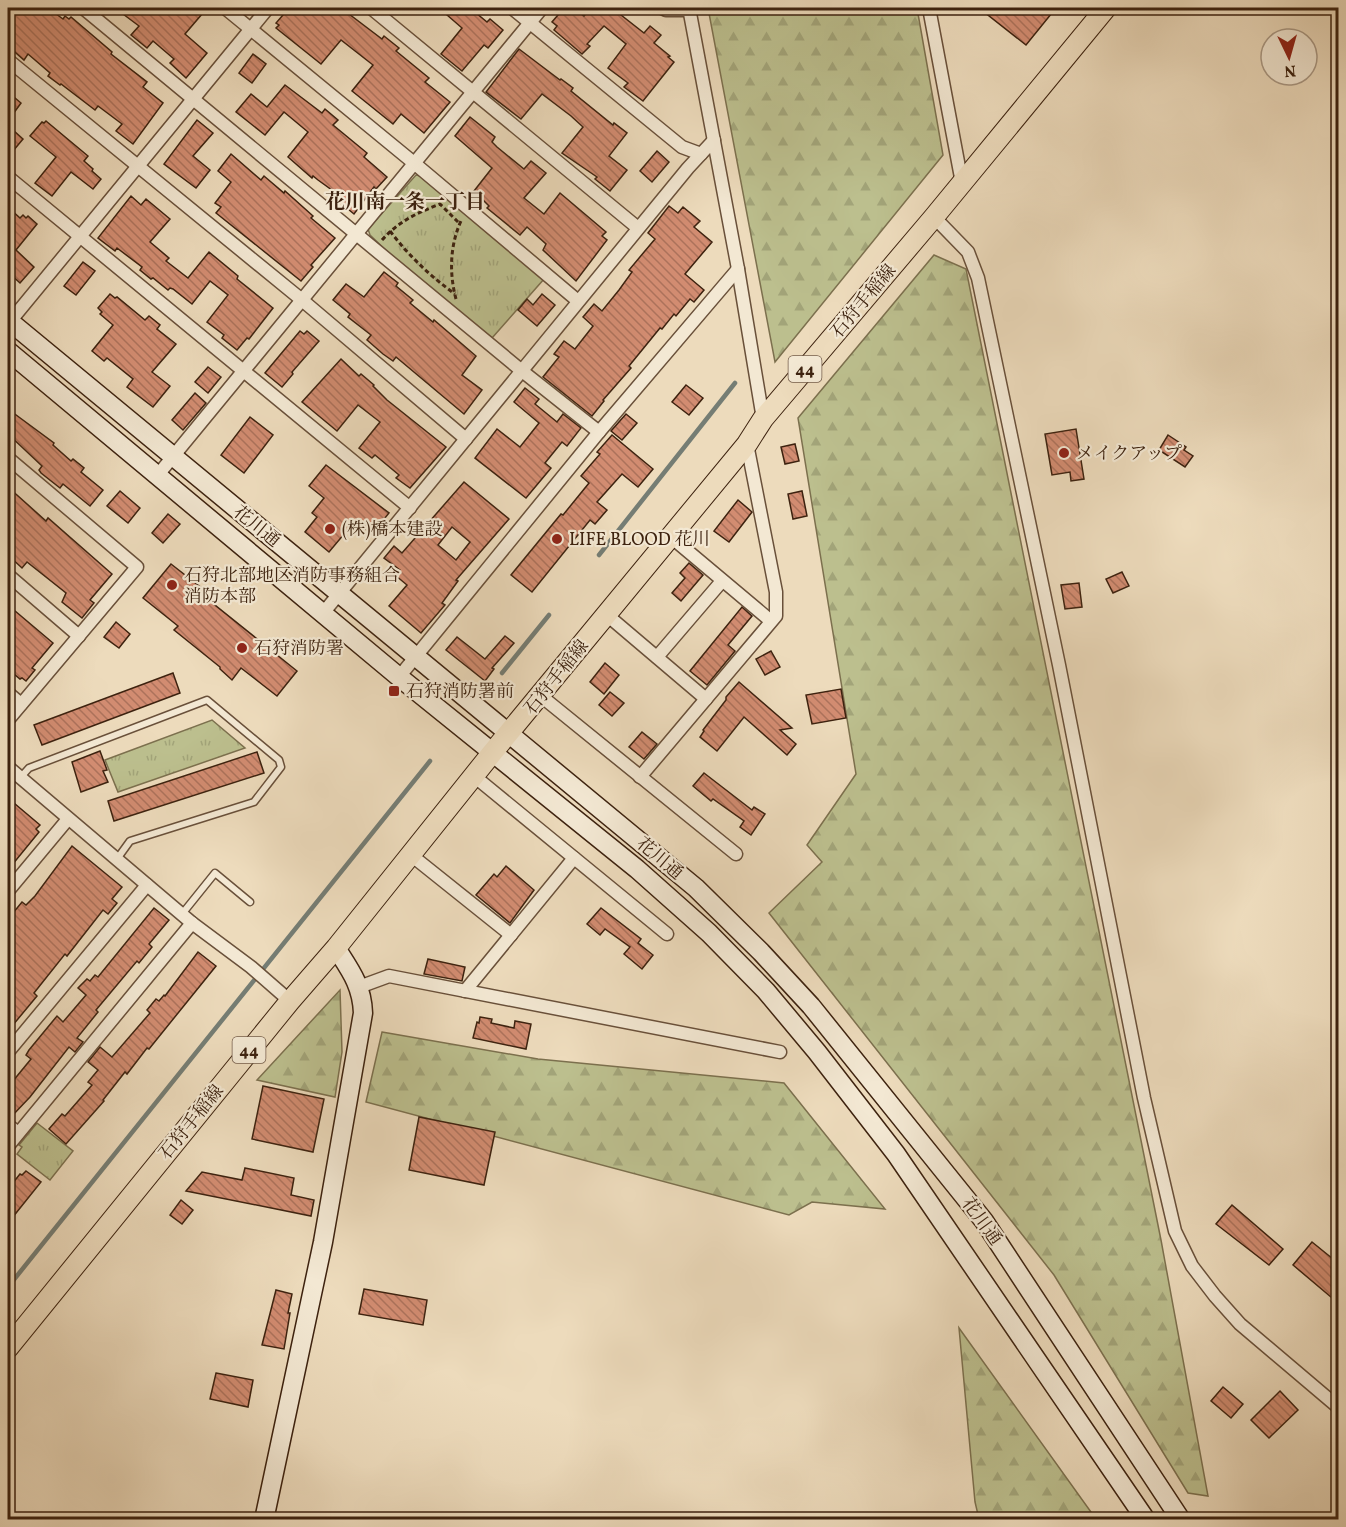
<svg xmlns="http://www.w3.org/2000/svg" width="1346" height="1527" viewBox="0 0 1346 1527" font-family="Vollkorn,'Noto Serif JP',serif">
	<defs>
		<pattern id="grass-tufts" width="24" height="20" patternUnits="userSpaceOnUse" patternTransform="scale(1.5)"><rect width="24" height="20" fill="#bcbf8e"/><path d="M3 7l-1-3M5 7V3M7 7l1-3M15 17l-1-3M17 17v-4M19 17l1-3" fill="none" stroke="#a2a479"/></pattern>
		<pattern id="forest-firs" width="22" height="20" patternUnits="userSpaceOnUse" patternTransform="scale(1.5)"><rect width="22" height="20" fill="#bcbf8e"/><path d="M5 1l3.5 6h-7zM16 11l3.5 6h-7z" fill="#a2a479"/></pattern>
		<pattern id="building-back-hatch" width="6" height="6" patternUnits="userSpaceOnUse" patternTransform="scale(1.5)"><rect width="6" height="6" fill="#d28c71"/><path d="M-1 5l2 2M0 0l6 6M5-1l2 2" fill="none" stroke="#ac725b"/></pattern>
	</defs>
	<rect width="100%" height="100%" fill="#eddbbc"/>
	<filter id="stains"><feTurbulence type="fractalNoise" baseFrequency=".00333" numOctaves="4"/><feColorMatrix values="0 0 0 0 .2 0 0 0 0 .09 0 0 0 0 .02 0 0 0 .5 -.17"/></filter>
	<radialGradient id="worn" r=".72"><stop offset=".6" stop-color="#630" stop-opacity="0"/><stop offset="1" stop-color="#630" stop-opacity=".3"/></radialGradient>
	<g fill="url(#grass-tufts)" stroke="#7c704e" stroke-width="1.5">
		<path d="M416,175L421,176L544,279L492,338L449,311L370,235L368,229Z"/>
		<path d="M212,720L245,748L118,792L105,760Z"/>
		<path d="M37,1123L73,1151L50,1180L17,1154L22,1147L19,1145Z"/>
	</g>
	<g fill="url(#forest-firs)" stroke="#7c704e" stroke-width="1.5">
		<path d="M708,8H917L943,155L775,362Z"/>
		<path d="M934,255L966,269L1161,1240L1208,1496L1188,1493L1054,1275L769,913L822,862L807,845L856,774L798,418Z"/>
		<path d="M340,990L342,1052L335,1097L257,1080Z"/>
		<path d="M382,1032L538,1059L784,1083L885,1209L812,1202L789,1215L366,1102Z"/>
		<path d="M959,1328L1096,1519H979L975,1502Z"/>
	</g>
	<g fill="none" stroke-linecap="round" stroke-linejoin="round">
		<g stroke="#757d74" stroke-width="4.5">
			<path d="M599,555L735,383"/>
			<path d="M502,673L549,615"/>
			<path d="M8,1287L430,761"/>
		</g>
	</g>
	<g fill="url(#building-back-hatch)" stroke="#3d220f" stroke-width="1.5" fill-rule="evenodd">
		<path d="M8,8H48L63,19L65,16L69,19L71,17L112,52L111,54L147,82L143,87L163,103L133,144L116,131L122,124L98,106L95,110L61,84L60,85L48,76L50,73L28,54L24,60L8,46Z"/>
		<path d="M115,8H194L202,14L185,34L207,53L186,78L170,63L174,59L153,41L147,48L131,35L139,26Z"/>
		<path d="M289,8H341L382,39L384,36L399,48L396,51L429,78L425,82L450,102L424,133L401,114L393,124L352,91L373,65L341,40L321,64L276,28L279,25L276,23Z"/>
		<path d="M439,8H470L487,22L490,19L503,30L488,48L484,45L462,71L441,54L462,28Z"/>
		<path d="M564,8H574L584,16L591,8H612L644,33L650,26L661,35L654,43L670,56L668,57L674,62L643,101L624,87L628,83L608,68L626,44L604,26L587,44L590,46L582,54L554,30L557,26L552,22Z"/>
		<path d="M979,8H1056L1026,45Z"/>
		<path d="M519,49L560,80L561,79L573,88L571,91L613,125L614,123L627,133L609,156L627,170L610,191L595,179L597,177L562,153L583,127L571,116L542,94L521,119L486,92Z"/>
		<path d="M253,54L266,64L252,83L239,73Z"/>
		<path d="M285,85L322,113L325,109L338,120L333,125L367,153L364,157L387,177L376,189L374,187L354,214L337,200L340,196L318,180L313,176L312,178L288,157L308,132L284,112L265,135L236,112L251,94L267,107Z"/>
		<path d="M8,92L21,103L8,121Z"/>
		<path d="M470,117L495,137L492,142L497,147L524,169L531,161L546,173L524,198L544,214L560,193L606,232L602,236L607,240L576,281L543,250L546,244L527,227L520,235L487,208L489,206L474,191L492,168L455,136Z"/>
		<path d="M197,120L213,133L193,156L210,170L196,188L164,164Z"/>
		<path d="M46,121L88,156L84,161L93,169L92,171L101,179L93,189L71,172L52,196L35,183L56,157L30,136L42,122L44,123Z"/>
		<path d="M13,130L23,139L8,157V136Z"/>
		<path d="M657,151L669,162L652,182L640,171Z"/>
		<path d="M231,154L261,180L264,176L284,193L285,191L313,216L311,218L335,238L311,265L313,267L301,281L216,213L221,207L215,203L231,182L218,171Z"/>
		<path d="M131,196L141,205L146,199L170,219L150,242L169,258L166,261L188,278L209,252L238,276L237,279L273,308L249,339L247,338L237,350L222,338L224,335L207,322L228,295L210,281L192,304L173,289L170,288L168,290L153,278L151,279L140,270L142,267L117,248L115,251L98,238Z"/>
		<path d="M669,206L678,213L683,207L700,221L694,227L712,242L685,274L704,290L694,302L690,299L676,316L674,314L662,329L660,328L629,366L631,368L603,400L604,401L592,416L543,377L559,357L554,354L564,341L575,349L593,326L583,317L594,304L602,311L619,290L632,272L629,270L655,239L648,233Z"/>
		<path d="M8,207L20,218L23,215L26,218L28,216L37,224L16,250L34,267L20,283L8,272Z"/>
		<path d="M83,262L95,271L76,295L64,286Z"/>
		<path d="M384,272L398,283L396,286L413,300L410,303L433,322L434,320L476,356L462,375L482,390L464,414L396,357L393,361L383,354L367,340L371,335L348,317L350,314L333,300L346,284L364,297Z"/>
		<path d="M110,294L115,298L117,297L145,320L149,316L160,325L157,329L176,344L152,372L170,386L153,407L127,387L133,379L107,358L104,361L92,351L113,325L100,314L102,312L98,308Z"/>
		<path d="M542,294L555,305L537,326L518,310L527,299L533,305Z"/>
		<path d="M300,331L304,334L307,331L319,341L292,372L293,374L282,387L265,373Z"/>
		<path d="M341,359L359,376L361,374L374,385L373,386L387,400L446,447L410,488L396,478L399,475L375,455L372,458L359,448L380,422L358,405L337,431L302,402Z"/>
		<path d="M208,367L221,377L208,393L195,382Z"/>
		<path d="M686,385L703,398L689,415L672,402Z"/>
		<path d="M525,388L539,399L535,404L557,422L563,414L581,428L567,446L562,442L545,463L551,468L526,498L475,458L497,429L520,447L539,423L514,402Z"/>
		<path d="M195,393L206,403L183,430L172,420Z"/>
		<path d="M8,409L54,443L53,445L71,461L73,459L84,468L81,472L103,490L90,506L63,484L60,488L41,473L39,470L42,466L8,434Z"/>
		<path d="M626,414L637,423L622,440L611,431Z"/>
		<path d="M250,417L273,435L244,473L221,455Z"/>
		<path d="M1076,429L1084,479L1071,481L1070,472L1052,475L1045,434Z"/>
		<path d="M612,435L653,469L638,487L622,474L597,502L607,510L595,524L590,520L532,592L511,575L561,514L563,515L589,483L581,476L600,454L597,452Z"/>
		<path d="M1168,435L1186,447L1184,450L1193,456L1185,467L1159,450Z"/>
		<path d="M795,444L799,461L785,464L781,447Z"/>
		<path d="M326,465L389,513L372,534L355,521L329,552L305,532L317,517L312,513L324,498L309,486Z"/>
		<path d="M464,482L509,519L456,580L458,581L442,603L445,605L421,633L389,606L407,585L395,575L400,570L384,558L394,546L402,553ZM452,527L470,542L456,560L438,545Z"/>
		<path d="M8,487L46,521L48,518L112,574L90,600L94,603L82,618L62,602L66,593L27,562L22,568L8,555Z"/>
		<path d="M120,491L140,508L128,523L107,506Z"/>
		<path d="M802,491L807,516L793,519L788,494Z"/>
		<path d="M738,500L752,512L729,542L714,531Z"/>
		<path d="M168,514L180,524L163,543L152,533Z"/>
		<path d="M689,563L703,575L681,601L672,593L685,578L680,573Z"/>
		<path d="M171,564L208,593L205,597L297,671L277,696L241,668L232,680L220,669V667L174,630L178,626L143,598Z"/>
		<path d="M1122,572L1129,586L1113,593L1106,579Z"/>
		<path d="M1079,583L1082,607L1065,609L1061,585Z"/>
		<path d="M8,605L53,643L32,668L35,670L26,681L22,678L20,679L8,669Z"/>
		<path d="M742,607L752,616L728,645L735,651L707,685L690,671Z"/>
		<path d="M116,622L130,634L119,648L104,637Z"/>
		<path d="M505,636L514,643L492,668L494,669L485,681L446,650L457,637L485,659Z"/>
		<path d="M771,651L780,667L765,675L756,659Z"/>
		<path d="M605,663L619,675L604,694L590,682Z"/>
		<path d="M173,673L180,693L42,745L34,725Z"/>
		<path d="M739,682L792,728L780,730L796,744L787,755L744,717L717,751L700,737L704,731L703,730L726,700V697Z"/>
		<path d="M841,689L846,718L812,724L806,695Z"/>
		<path d="M610,692L624,703L612,716L599,705Z"/>
		<path d="M642,732L657,744L644,759L629,747Z"/>
		<path d="M100,751L107,770L103,771L108,782L81,792L72,762Z"/>
		<path d="M257,752L264,773L114,821L108,801Z"/>
		<path d="M704,773L752,810L754,807L765,814L751,835L740,827L744,821L713,799L711,801L693,786Z"/>
		<path d="M8,798L40,825L36,829L39,832L8,870Z"/>
		<path d="M72,846L122,887L112,899L117,903L108,914L103,910L67,956L65,954L34,993L37,996L8,1031V919L22,902L26,905L35,896Z"/>
		<path d="M506,866L534,890L510,923L476,895L494,874L497,877Z"/>
		<path d="M154,908L169,920L149,944L152,947L139,963L137,961L96,1010L98,1012L77,1038L83,1042L75,1052L69,1047L30,1097L11,1117H8V1087L31,1059L26,1055L29,1050L57,1016L63,1022L86,995L78,988L87,979L90,981L95,975L98,977Z"/>
		<path d="M601,908L641,939L638,943L653,955L642,969L624,954L630,947L605,929L600,935L587,924Z"/>
		<path d="M198,952L216,966L149,1049L147,1048L127,1074L125,1072L103,1100L104,1101L66,1144L49,1129L62,1114L65,1116L92,1085L88,1082L98,1070L88,1062L100,1047L112,1057L150,1013L147,1010L156,999L159,1001L164,995L165,996Z"/>
		<path d="M428,959L465,967L462,981L424,974Z"/>
		<path d="M480,1017L492,1019L491,1023L514,1028L515,1021L531,1024L526,1049L473,1038L477,1022L479,1023Z"/>
		<path d="M263,1086L324,1099L313,1152L252,1139Z"/>
		<path d="M419,1117L495,1132L484,1185L409,1170Z"/>
		<path d="M245,1168L294,1178L291,1195L314,1200L311,1216L186,1191L202,1172L242,1180Z"/>
		<path d="M26,1171L41,1182L8,1223V1189L20,1174L22,1175Z"/>
		<path d="M181,1200L193,1210L182,1224L170,1215Z"/>
		<path d="M1232,1205L1283,1249L1269,1265L1216,1224Z"/>
		<path d="M1312,1242L1338,1263V1303L1293,1265Z"/>
		<path d="M364,1289L427,1300L423,1325L359,1314Z"/>
		<path d="M276,1290L292,1294L288,1313H290L284,1349L262,1345Z"/>
		<path d="M216,1373L253,1380L248,1407L210,1399Z"/>
		<path d="M1223,1387L1243,1404L1231,1418L1211,1401Z"/>
		<path d="M1280,1391L1298,1410L1269,1438L1251,1420Z"/>
	</g>
	<g fill="none" stroke-linecap="round" stroke-linejoin="round">
		<g stroke="#69503a" stroke-width="9">
			<g id="lane">
				<path d="M20,778L29,768L207,700L279,760L281,767L254,802L130,841L117,859"/>
				<path d="M182,914L215,873L250,902"/>
			</g>
		</g>
		<g stroke="#69503a" stroke-width="15">
			<g id="street">
				<path d="M83,8L522,371L599,432"/>
				<path d="M225,8L414,163L578,301"/>
				<path d="M371,8L638,228"/>
				<path d="M512,8L682,147L701,154"/>
				<path d="M662,8L666,10H689"/>
				<path d="M689,8L738,269L763,419"/>
				<path d="M929,8L962,183"/>
				<path d="M8,60L302,300L466,439"/>
				<path d="M8,177L410,508"/>
				<path d="M934,217L968,252L978,278L1059,665L1144,1098L1175,1231L1192,1266L1215,1296L1240,1324L1338,1407"/>
				<path d="M8,324L268,8"/>
				<path d="M8,458L137,567L8,720"/>
				<path d="M157,476L542,8"/>
				<path d="M671,537L771,621"/>
				<path d="M8,575L79,636"/>
				<path d="M324,612L688,168L714,140"/>
				<path d="M607,615L706,699"/>
				<path d="M657,657L722,581"/>
				<path d="M399,677L599,432L738,269"/>
				<path d="M8,693L21,704"/>
				<path d="M541,696L736,854"/>
				<path d="M8,767L192,923L251,967L290,1001"/>
				<path d="M474,776L667,934"/>
				<path d="M640,777L776,616V592L747,444"/>
				<path d="M411,855L511,935"/>
				<path d="M8,891L68,819"/>
				<path d="M359,987L389,976L780,1052"/>
				<path d="M465,991L574,858"/>
				<path d="M8,1052L147,885"/>
				<path d="M8,1125L18,1133"/>
				<path d="M8,1146L192,923"/>
			</g>
		</g>
		<g stroke="#3d220f" stroke-width="21">
			<g id="secondary">
				<path d="M8,320L696,888L761,952L811,1006L984,1221L1181,1520"/>
				<path d="M8,351L399,677L637,869L709,933L766,991L817,1052L896,1154L1146,1520"/>
				<path d="M264,1520L323,1242L363,1013C362,985 350,970 336,948"/>
			</g>
		</g>
		<g stroke="#3d220f" stroke-width="22">
			<path id="primary" d="M8,1348L290,1001L336,948L492,753L747,444L763,419L934,217L1106,8"/>
		</g>
		<g stroke="#3d220f" stroke-width="3" stroke-dasharray="4.5 3" stroke-linecap="butt">
			<path d="M390,231C409,256 430,276 455,294"/>
			<path d="M382,240C399,221 417,213 440,204L460,224"/>
			<path d="M456,299C449,273 450,245 461,221"/>
		</g>
		<use href="#lane" stroke="#f3e8d3" stroke-width="6"/>
		<use href="#street" stroke="#f3e8d3" stroke-width="12"/>
		<use href="#secondary" stroke="#f3e8d3" stroke-width="18"/>
		<use href="#primary" stroke="#eddbbc" stroke-width="20"/>
	</g>
	<g fill="#8f2418" stroke="#f3e8d3" stroke-width="2">
		<circle cx="1064" cy="453" r="6"/>
		<circle cx="330" cy="529" r="6"/>
		<circle cx="557" cy="539" r="6"/>
		<circle cx="172" cy="585" r="6"/>
		<circle cx="242" cy="648" r="6"/>
		<rect x="388" y="685" width="12" height="12" rx="3"/>
	</g>
	<g text-anchor="middle" stroke-width="4.5" stroke-linejoin="round" paint-order="stroke">
		<g fill="#f3e8d3" stroke="#745d4a" stroke-width="1.5">
			<rect x="788.5" y="356" width="33" height="26" rx="4.5"/>
			<rect x="232.5" y="1037" width="33" height="26" rx="4.5"/>
		</g>
		<g font-size="16" font-weight="bold" fill="#3d220f">
			<text x="805" y="375">44</text>
			<text x="249" y="1056">44</text>
		</g>
		<g font-size="18" fill="#3d220f" stroke="#f3e8d3">
			<text transform="translate(863 301) rotate(-50)" y="6">石狩手稲線</text>
			<text transform="translate(257 526) rotate(39)" y="6">花川通</text>
			<text transform="translate(556 677) rotate(-51)" y="6">石狩手稲線</text>
			<text transform="translate(660 858) rotate(40)" y="6">花川通</text>
			<text transform="translate(191 1122) rotate(-51)" y="6">石狩手稲線</text>
			<text transform="translate(982 1221) rotate(54)" y="6">花川通</text>
		</g>
		<g font-size="18" fill="#3d220f" stroke="#f3e8d3" text-anchor="start">
			<text x="1076" y="459">メイクアップ</text>
			<text x="342" y="535">(株)橋本建設</text>
			<text x="569" y="545">LIFE BLOOD 花川</text>
			<text x="184" y="581">石狩北部地区消防事務組合<tspan x="184" dy="21">消防本部</tspan></text>
			<text x="254" y="654">石狩消防署</text>
			<text x="406" y="697">石狩消防署前</text>
		</g>
		<g font-size="20" font-weight="bold" fill="#3d220f" stroke="#f3e8d3">
			<text x="405" y="208">花川南一条一丁目</text>
		</g>
	</g>
	<rect width="1346" height="1527" fill="none" stroke="#eddbbc" stroke-width="30"/>
	<rect x="9" y="9" width="1328" height="1509" fill="none" stroke="#3d220f" stroke-width="3"/>
	<rect x="15" y="15" width="1316" height="1497" fill="none" stroke="#3d220f" stroke-width="1.5"/>
	<g transform="translate(1289 57) rotate(175)"><circle r="28" fill="#f3e8d3" stroke="#aa9985" stroke-width="1.5"/>
	<path d="M0-4.5L10 22L0 15L-10 22Z" fill="#8f2418"/>
	<text y="-9" font-size="16" font-weight="bold" text-anchor="middle" fill="#3d220f">N</text>
	</g>
	<rect width="100%" height="100%" filter="url(#stains)"/>
	<rect width="100%" height="100%" fill="url(#worn)"/>
</svg>
